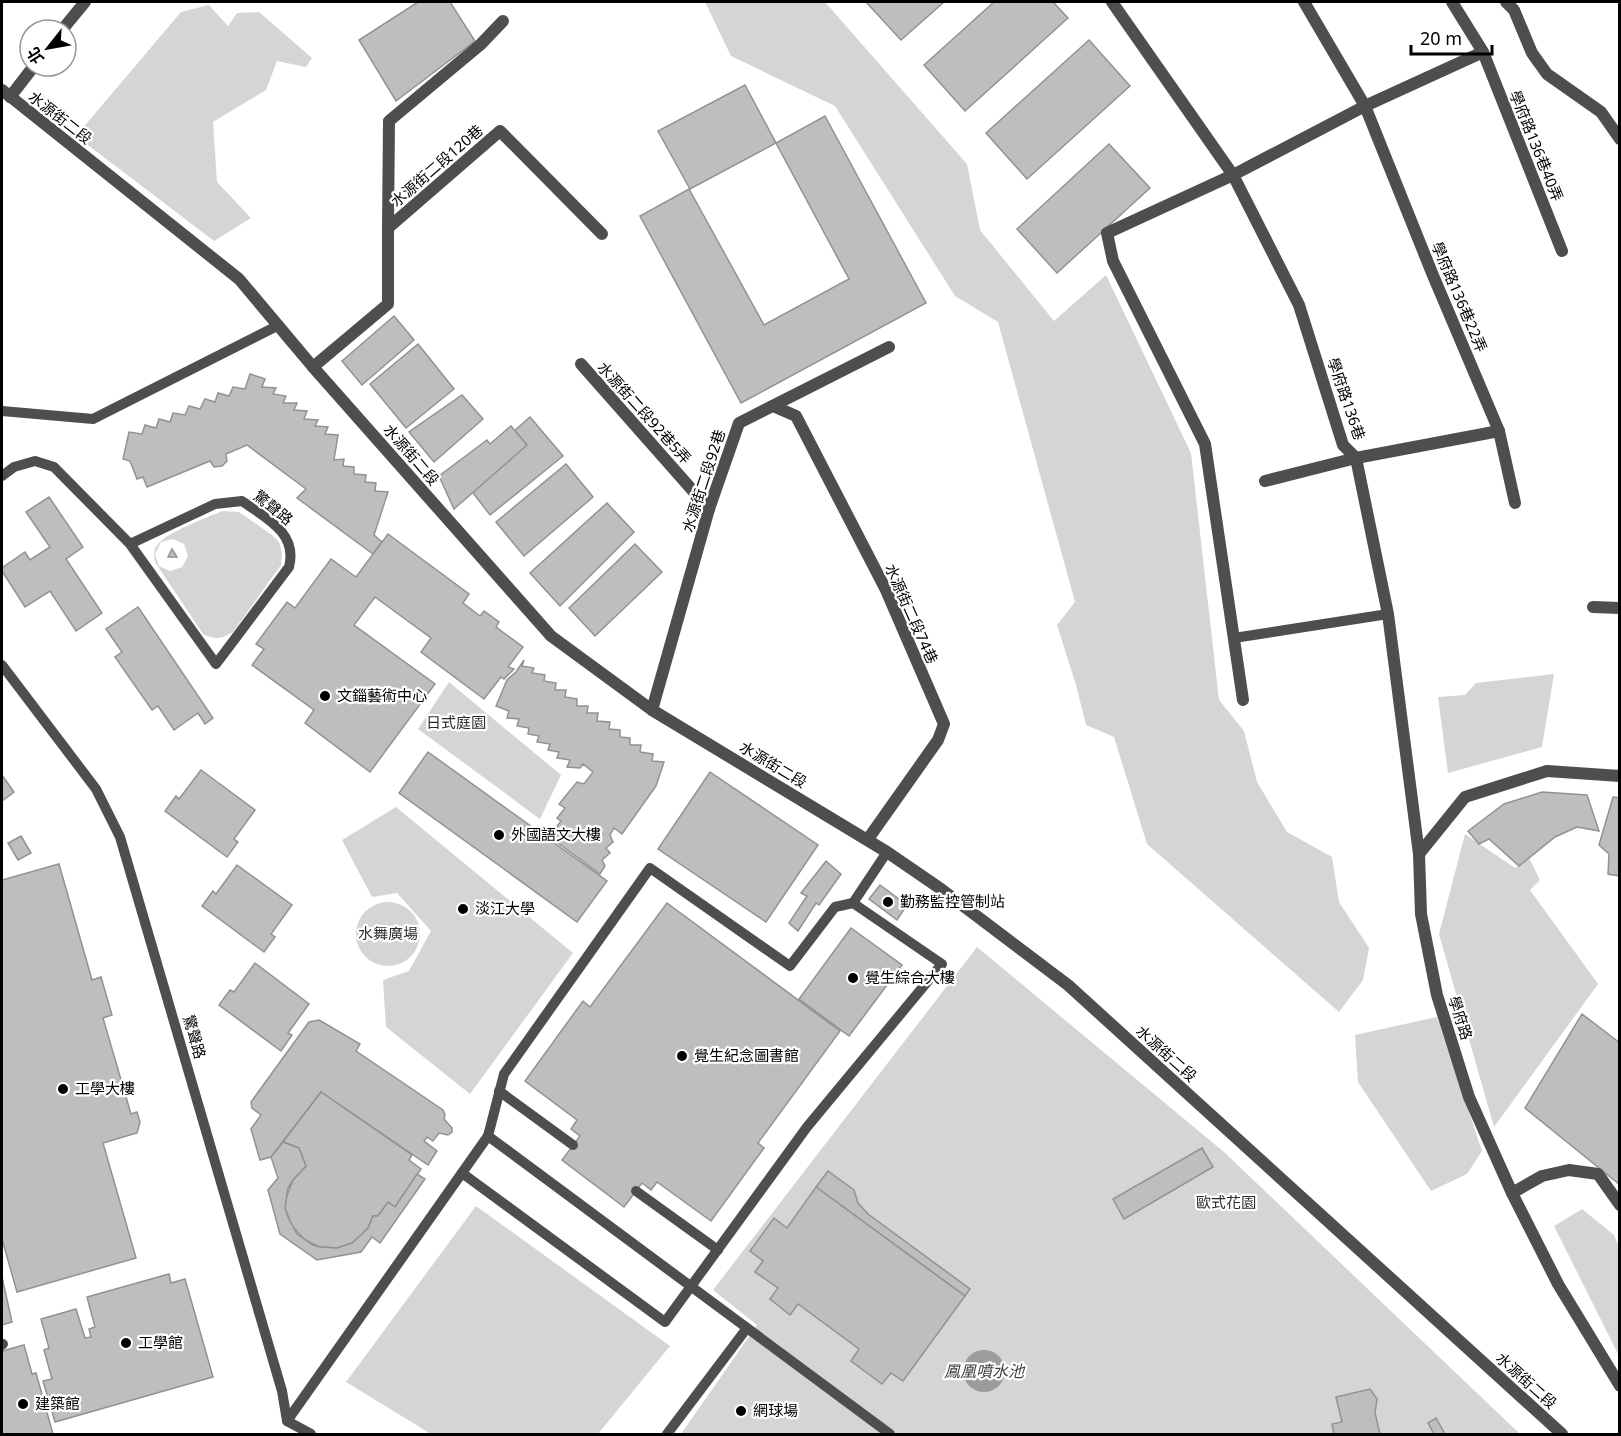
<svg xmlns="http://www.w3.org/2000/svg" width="1621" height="1436" viewBox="0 0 1621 1436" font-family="'Noto Sans','Noto Sans TC',sans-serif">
	<rect width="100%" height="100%" fill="#fff"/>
	<g fill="#d5d5d5" fill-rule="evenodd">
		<path d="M705,2H825L967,164L980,230L1054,321L1106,275L1191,453L1219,700L1244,731L1257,782L1287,832L1332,857L1339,902L1369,948L1363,980L1339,1012L1147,844L1114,737L1086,725L1076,685L1057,625L1075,602L998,322L955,296L835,106L731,56Z"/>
		<path d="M209,5L228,26L237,13L259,12L312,58L306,67L277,61L266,90L213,122L217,182L251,218L214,241L76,136L181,12Z"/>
		<path d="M222,511L239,512L272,535L279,542L282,553L281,565L233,632C222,639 215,640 203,634L155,562C154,555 153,550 158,544C167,532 207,518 222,511ZM173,539L184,544L188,556L182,567L170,571L159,566L155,554L161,542Z"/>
		<path d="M1554,674L1542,747L1448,773L1438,697L1465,695L1476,683Z"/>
		<path d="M449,682L561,775L540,819L418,729Z"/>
		<path d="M396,807L573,953L470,1094L386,1027L383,980L409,971L431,931L397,893L372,897L342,840Z"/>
		<path d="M1465,834L1515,868L1529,858L1540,880L1530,890L1598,984L1494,1127L1439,934Z"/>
		<circle cx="388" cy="934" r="32"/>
		<path d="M977,947L1224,1152L1520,1434H681L757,1325L713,1290Z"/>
		<path d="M1437,1017L1482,1151L1467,1174L1431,1191L1358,1082L1355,1035Z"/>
		<path d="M476,1206L670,1346L598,1434H431L346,1382Z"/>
		<path d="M1582,1209L1614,1235L1619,1247V1356L1554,1226Z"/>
	</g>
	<circle fill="#9c9c9c" cx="984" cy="1371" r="21"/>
	<g fill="#bebebe" stroke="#929292" stroke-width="1.5">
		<path d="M418,2H450L475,41L396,101L359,40Z"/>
		<path d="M866,2H944L901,40Z"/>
		<path d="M994,2H1053L1068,18L965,111L924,65Z"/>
		<path d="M1089,40L1130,86L1027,179L986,133Z"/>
		<path d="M745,85L776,143L690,189L658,131Z"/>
		<path d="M825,116L926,303L741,403L640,216L689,189L764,325L849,279L776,143Z"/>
		<path d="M1109,144L1150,188L1057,273L1017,229Z"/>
		<path d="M394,316L414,340L362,385L342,361Z"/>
		<path d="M418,344L454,389L406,428L370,384Z"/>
		<path d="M250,374L265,379L262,387L276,388L273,394L286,396L283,403H297L294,410L307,411L304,419L318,420L315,426L328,427L325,434L338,435L334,460L344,459L343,466L354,467V474L366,475L365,482L376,483L375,491L388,492L374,535L382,542L373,554L297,498L306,489L247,445L226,454L227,461L222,466L214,467L210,461L147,487L143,477L137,479L130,461L123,459L129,432L142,434L145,425L156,428L159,419L170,422L173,413L185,415L189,406L200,409L205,399L215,402L218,393L229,396L233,387L245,389Z"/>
		<path d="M462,395L483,419L434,462L409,432Z"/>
		<path d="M530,417L563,456L490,515L461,477Z"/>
		<path d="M511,426L527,445L454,509L439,476L487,440L490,444Z"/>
		<path d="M566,464L593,497L524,556L496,522Z"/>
		<path d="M49,497L83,547L66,559L102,613L76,631L50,591L25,607L2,571V568L25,552L30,560L50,547L26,512Z"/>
		<path d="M607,503L634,532L560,606L530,573Z"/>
		<path d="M388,534L469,594L463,603L480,616L484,611L499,622L496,627L523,647L508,667L514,669L504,679L501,677L484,699L421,652L431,638L375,597L354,625L435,684L370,772L305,723L314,710L252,665L264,649L256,644L287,602L295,608L331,559L356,577Z"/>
		<path d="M635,544L662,572L595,636L569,608Z"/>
		<path d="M172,549L177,557H168Z"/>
		<path d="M138,607L213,718L205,724L198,713L174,730L158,706L152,710L115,657L122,652L106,629Z"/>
		<path d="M524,660L522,666L534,668L532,673L545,675L544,681L556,683L555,690H566L565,697L577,699V706H588L587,713H598L597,721L610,722L609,729L620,730V737L630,738V745H641L640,752L653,754L652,761L664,762L656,786L622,834L614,828L610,835L613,842L606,848L610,853L602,860L605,866L600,874L554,840L558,834L554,830L561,821L557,818L565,808L559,804L577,782L584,784L593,772L583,764L580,768L567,767L570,760L557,758L559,752L548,750L550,744L537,742L539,736L528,734L529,728L517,726L519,719L507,718L509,711L496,706L507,680L516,672Z"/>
		<path d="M428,752L607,881L577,922L399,793Z"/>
		<path d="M201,770L255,810L234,839L238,842L227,857L165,811L176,796L179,799Z"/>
		<path d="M710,772L818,845L766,922L658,849Z"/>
		<path d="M2,775L14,792L2,801Z"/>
		<path d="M1542,792L1587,795L1599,831L1577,827L1555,837L1519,866L1489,839L1479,844L1468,831L1504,804Z"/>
		<path d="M1613,797L1620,798V876L1608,874L1609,854L1599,845Z"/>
		<path d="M21,836L31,853L18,860L8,843Z"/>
		<path d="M826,861L841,874L819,905L816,903L798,931L789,923L807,896L801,893Z"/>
		<path d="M59,864L92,980L101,977L112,1015L103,1018L131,1114L137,1112L140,1122L137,1133L103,1143L136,1258L17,1292L2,1239V880Z"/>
		<path d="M237,865L292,905L271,934L275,937L264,952L202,906L213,891L216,894Z"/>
		<path d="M880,885L907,905L897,920L869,899Z"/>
		<path d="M667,903L840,1031L758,1143L764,1148L711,1221L657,1182L651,1190L642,1183L624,1207L562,1160L580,1136L571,1129L577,1120L525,1081L583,1001L590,1007Z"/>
		<path d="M851,928L902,965L849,1036L799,999Z"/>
		<path d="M255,963L309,1004L288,1033L292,1035L281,1051L219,1005L230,990L234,992Z"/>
		<path d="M1582,1014L1620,1043V1185L1525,1108Z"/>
		<path d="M319,1020L360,1044L356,1051L443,1110L445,1115L444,1119L452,1128V1132L448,1135L439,1133L433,1141L427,1137L424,1141L437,1151L428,1165L321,1092L271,1157L260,1160L251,1129L261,1115L252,1108L251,1102L309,1022Z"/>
		<path d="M321,1092L412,1155L409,1160L421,1169L395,1207L388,1202L378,1216H373L368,1228L359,1238L352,1243L337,1248L320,1247L305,1240L292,1226L285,1208L286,1198L293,1180L306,1166L299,1148L283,1142Z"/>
		<path d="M283,1142L299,1148L306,1166L293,1180L288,1188L285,1208L288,1217L297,1234L313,1245L320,1247L337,1248L352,1243L368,1228L373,1216H378L388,1202L395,1207L417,1174L425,1179L380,1243L372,1237L361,1252L317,1260L280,1234L268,1190L278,1178L271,1157Z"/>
		<path d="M1202,1148L1213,1167L1124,1219L1113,1199Z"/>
		<path d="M828,1171L854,1190L858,1203L868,1214L970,1289L965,1296L816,1187Z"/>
		<path d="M816,1187L965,1296L903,1381L891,1373L882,1384L867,1373L851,1361L859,1349L798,1304L790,1315L770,1299L778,1288L755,1272L763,1261L750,1251L774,1218L787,1228Z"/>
		<path d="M169,1274L171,1283L185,1279L213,1377L55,1422L43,1381L52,1379L44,1350L49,1348L41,1319L76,1309L85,1338L91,1337L89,1329L95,1327L87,1297Z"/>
		<path d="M2,1277L12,1322L2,1325Z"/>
		<path d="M24,1345L32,1374L36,1373L53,1434H2V1351Z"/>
		<path d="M1370,1389L1377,1399L1375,1413L1380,1434H1334L1332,1424L1342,1422L1336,1397Z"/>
		<path d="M1436,1418L1445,1434H1434L1428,1423Z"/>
	</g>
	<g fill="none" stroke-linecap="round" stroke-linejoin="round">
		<g stroke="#4e4e4e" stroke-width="10">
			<path d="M2,411L93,419L279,325"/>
			<path d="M2,476L14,467L35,461L54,467L130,544L216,664L289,567C298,533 266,518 242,501L215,504L130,544"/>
			<path d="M1234,638L1388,614"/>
			<path d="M2,665L96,789L120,837L282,1391L287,1421L311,1434"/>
			<path d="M499,1091L573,1145"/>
			<path d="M488,1136L504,1074L650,868L790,966L835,907L853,903L887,852"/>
			<path d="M462,1173L665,1322L807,1127L942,964L853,903"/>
			<path d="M636,1191L718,1250"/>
			<path d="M2,1345L3,1344"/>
			<path d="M287,1421L488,1136L890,1434"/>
			<path d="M667,1434L747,1328"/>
		</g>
		<g stroke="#4e4e4e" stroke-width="12">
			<path d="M1112,2L1233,175L1299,305L1343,445L1356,458L1388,614L1419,854"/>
			<path d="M1304,2L1365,106L1432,273L1499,431L1515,503"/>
			<path d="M1452,2L1483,52L1562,251"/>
			<path d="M1506,2L1514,10L1532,53L1547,74L1601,112L1620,139"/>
			<path d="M62,30L85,2"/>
			<path d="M2,90L239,279L313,367L551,636L652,710L887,852L941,889L1068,985L1562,1434"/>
			<path d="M10,97L34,66"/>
			<path d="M388,228L389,121L480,45L503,21"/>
			<path d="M581,364L709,509"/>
			<path d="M313,367L388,304V228L500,131L602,234"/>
			<path d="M773,406L796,416L886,590L944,724L938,740L868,839"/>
			<path d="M1265,481L1356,458L1499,431"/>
			<path d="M1593,607L1620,608"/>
			<path d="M1243,700L1205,444L1113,261L1107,233L1233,175L1365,106L1483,52"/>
			<path d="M652,710L709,509L739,423L889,347"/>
			<path d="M1620,776L1547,771L1465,797L1419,854L1421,914L1437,995L1469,1097L1512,1193L1558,1284L1620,1386"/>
			<path d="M1512,1193L1542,1176L1569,1170L1598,1174L1620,1205"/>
		</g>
	</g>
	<g fill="#000" stroke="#fff" stroke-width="2">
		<circle cx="325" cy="696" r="6"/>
		<circle cx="499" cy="835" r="6"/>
		<circle cx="888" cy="902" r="6"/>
		<circle cx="463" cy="909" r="6"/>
		<circle cx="853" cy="978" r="6"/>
		<circle cx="682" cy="1056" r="6"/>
		<circle cx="63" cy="1089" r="6"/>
		<circle cx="126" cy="1343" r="6"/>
		<circle cx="23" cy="1404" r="6"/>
		<circle cx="741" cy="1411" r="6"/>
	</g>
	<g text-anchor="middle" stroke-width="4.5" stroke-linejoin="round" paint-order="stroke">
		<g font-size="15" fill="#000" stroke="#fff">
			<text transform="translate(60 118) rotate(38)" y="5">水源街二段</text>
			<text transform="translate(1536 146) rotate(68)" y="5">學府路136巷40弄</text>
			<text transform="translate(437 166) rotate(-41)" y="5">水源街二段120巷</text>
			<text transform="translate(1459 297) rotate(67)" y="5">學府路136巷22弄</text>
			<text transform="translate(1346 399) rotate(71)" y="5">學府路136巷</text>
			<text transform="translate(644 413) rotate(48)" y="5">水源街二段92巷5弄</text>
			<text transform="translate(411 455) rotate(49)" y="5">水源街二段</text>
			<text transform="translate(704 481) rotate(-72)" y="5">水源街二段92巷</text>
			<text transform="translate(273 508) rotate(39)" y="5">驚聲路</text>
			<text transform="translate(911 614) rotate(66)" y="5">水源街二段74巷</text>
			<text transform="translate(773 765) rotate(31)" y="5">水源街二段</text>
			<text transform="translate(1460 1018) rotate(72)" y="5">學府路</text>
			<text transform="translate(194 1037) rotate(74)" y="5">驚聲路</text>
			<text transform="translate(1166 1054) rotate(42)" y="5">水源街二段</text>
			<text transform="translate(1526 1381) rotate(42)" y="5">水源街二段</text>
		</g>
		<g font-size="15" fill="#000" stroke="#fff" text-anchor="start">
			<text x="337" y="701">文錙藝術中心</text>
			<text x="511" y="840">外國語文大樓</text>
			<text x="900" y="907">勤務監控管制站</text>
			<text x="475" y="914">淡江大學</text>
			<text x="865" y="983">覺生綜合大樓</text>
			<text x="694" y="1061">覺生紀念圖書館</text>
			<text x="75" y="1094">工學大樓</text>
			<text x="138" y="1348">工學館</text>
			<text x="35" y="1409">建築館</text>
			<text x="753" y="1416">網球場</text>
		</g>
		<g font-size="15" fill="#2c2c2c" stroke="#fff">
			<text x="456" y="728">日式庭園</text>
			<text x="388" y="939">水舞廣場</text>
			<text x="1226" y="1208">歐式花園</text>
		</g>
		<g font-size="16" font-style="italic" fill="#3d3d3d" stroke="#fff">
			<text x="984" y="1377">鳳凰噴水池</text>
		</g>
	</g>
	<rect width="1621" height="1436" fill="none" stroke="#000000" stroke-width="6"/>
	<g transform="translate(48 48) rotate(239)"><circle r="28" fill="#ffffff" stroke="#999999" stroke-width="1.5"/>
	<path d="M0-4.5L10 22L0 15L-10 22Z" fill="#000000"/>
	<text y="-9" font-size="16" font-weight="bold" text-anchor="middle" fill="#000000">北</text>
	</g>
	<path d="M1411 45v9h81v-9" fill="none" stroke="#000000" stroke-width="3"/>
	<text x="1420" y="45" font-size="18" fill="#000000" stroke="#ffffff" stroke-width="4.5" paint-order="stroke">20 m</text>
</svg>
